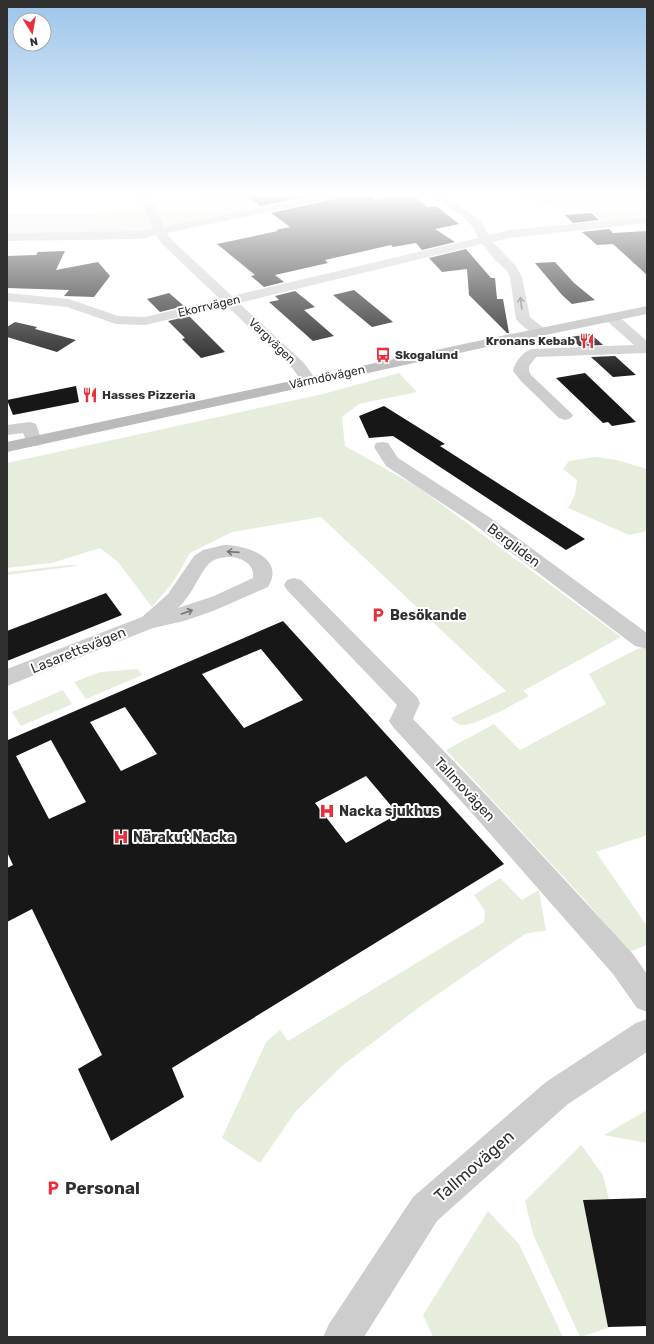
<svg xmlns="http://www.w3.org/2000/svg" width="654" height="1344" viewBox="0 0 654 1344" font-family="Rubik,sans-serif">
	<rect width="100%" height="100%" fill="#fff"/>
	<g fill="#e6eddd">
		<path d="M200,194H238L254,209L168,226L163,225L152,204L201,197Z"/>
		<path d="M491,194H647V217L603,221L592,212Z"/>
		<path d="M145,207L153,228L151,230L144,232L7,233V214H94Z"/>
		<path d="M399,373L417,392L359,404L342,417L345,446L418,487L621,637L523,691L529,696C514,704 480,723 464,725C458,725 455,722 451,718L506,691L321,517L232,532L190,553L173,582L152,607L118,562L100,548L52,563L7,568V463L323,394Z"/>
		<path d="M595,457L617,460L647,469V531L629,535L568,508L575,495L577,480L563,469L569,461Z"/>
		<path d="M69,565H76L77,566L7,575V572Z"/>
		<path d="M647,647V835L596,852L647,926V945L629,952L584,899L446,750L494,724L520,750L606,704L589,674L637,649Z"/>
		<path d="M138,669L142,675L86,699L74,682L101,672Z"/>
		<path d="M63,690L72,704L21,726L12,712Z"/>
		<path d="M500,878L522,900L539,890L546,931L535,932L525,934L418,1008L342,1066L296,1111L260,1163L222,1138L266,1042L280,1030L288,1041L484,922L485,911L474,895Z"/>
		<path d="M647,1110V1143L604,1135Z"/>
		<path d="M581,1145L603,1175L609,1199L583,1200L608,1326L611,1327L580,1337L533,1234L525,1201Z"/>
		<path d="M488,1211L519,1244L563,1337H433L423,1315Z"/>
	</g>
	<g fill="#171717" fill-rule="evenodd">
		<path d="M243,194H321L260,206Z"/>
		<path d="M346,194H374V200L411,194L428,207L436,206L459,224L435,229L455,242L422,250L416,243L393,247L391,245L325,260L328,263L275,275L284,282L264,287L251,276L255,275L217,244L278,231L276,230L290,227L271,213L344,197Z"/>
		<path d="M591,213L599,220L573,223L565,215Z"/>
		<path d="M609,229L613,233L647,231V275L613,244L597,245L582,232Z"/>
		<path d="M466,249L491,278H495L497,299H503L509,333H507L469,295L467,269L442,272L429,258Z"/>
		<path d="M65,251L56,270L98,262L110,276L94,297L64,296L69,290L7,288V256L36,255L38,252Z"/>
		<path d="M555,262L574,283L595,300L572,304L562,295L535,263Z"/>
		<path d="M354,290L393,322L372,327L333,295Z"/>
		<path d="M295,291L315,307L304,310L334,336L313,341L269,302L279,300L275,296Z"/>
		<path d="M169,293L184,306L160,312L147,299Z"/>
		<path d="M189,316L225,352L201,358L182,339L185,338L168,321Z"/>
		<path d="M15,322L37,327L35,329L76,340L57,352L7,337V327Z"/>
		<path d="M591,334L603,345L579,346L570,337Z"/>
		<path d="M615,356L636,375L613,377L591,357Z"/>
		<path d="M585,373L636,422L612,426L608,422L603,423L556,378Z"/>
		<path d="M76,386L79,402L13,415L7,400Z"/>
		<path d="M384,406L445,444L440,446L585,539L566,550L393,436L369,438L359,416Z"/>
		<path d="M106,593L122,615L7,661V631Z"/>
		<path d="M283,621L504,864L172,1068L184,1097L111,1141L78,1069L102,1055L32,909L7,922V868L13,865L7,852V739L8,740ZM261,649L303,700L244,728L202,674ZM125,707L157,754L121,771L90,722ZM51,740L86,802L49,819L16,756ZM366,776L398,814L346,843L315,803Z"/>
		<path d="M647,1198V1326L608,1327L583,1200Z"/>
	</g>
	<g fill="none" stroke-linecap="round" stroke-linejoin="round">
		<g fill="#cdcdcd" fill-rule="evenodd">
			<path d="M139,194H149L164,227L326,194H345L344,196L340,197L167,233L171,239L232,296L478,238L472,226L462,216L429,196L428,194H440L470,212L481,222L489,235L510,230L647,217V223L510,238L493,242L515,265L522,277L530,317L549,332L547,335C537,338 522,327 516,319L510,277L506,270L495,260L482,244L239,303L304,363L317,381L314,384L309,386L304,384L293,369L227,306L145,325L116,324L67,307L7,301V293L69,299L118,316L145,317L220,299L162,244L156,235L141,239L7,241V233L141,231L153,229Z"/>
			<path d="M612,314L617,315L647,341V353L536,357L529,366V371L531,375L573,415L571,418L565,420L559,418L521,381L513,371C515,362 523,351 532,349L634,345L607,321L605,318L607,315Z"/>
			<path d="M30,422L36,424L42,441L40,445L34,446L28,445L23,433L7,435V425Z"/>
			<path d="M382,442L388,443L398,458L489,517L647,633V649L635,646L475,525L386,466L374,447L376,443Z"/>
			<path d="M224,545C246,545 286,558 268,587L213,611L184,621L153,628L7,686V669L142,617L168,594L194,556L203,550ZM231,557C243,558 255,565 253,578L214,596L178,608C185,601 190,594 195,585C206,567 208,557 231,557Z"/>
			<path d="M294,578L301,580L417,697L420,703L413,719L489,798L633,954L647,974V1012L637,1008L613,974L471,812L393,727L389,721L397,705L287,590L284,585L287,580Z"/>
			<path d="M647,1019V1052L568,1104L437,1221L364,1337H323L329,1324L413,1197L546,1082L636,1023Z"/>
		</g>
		<path fill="#bababa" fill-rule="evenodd" d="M647,306V314L473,350L7,452V442L473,342Z"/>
	</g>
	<defs><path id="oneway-shaft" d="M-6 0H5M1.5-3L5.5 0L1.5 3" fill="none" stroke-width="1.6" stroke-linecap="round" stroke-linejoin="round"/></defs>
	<g stroke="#777">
		<use href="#oneway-shaft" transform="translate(521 303) rotate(-98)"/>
		<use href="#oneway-shaft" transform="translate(233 552) rotate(-176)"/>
		<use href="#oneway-shaft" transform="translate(187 612) rotate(-19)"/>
	</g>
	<linearGradient id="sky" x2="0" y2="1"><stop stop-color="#9bc5ea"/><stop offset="0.51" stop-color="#fff"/><stop offset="1" stop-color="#fff" stop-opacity="0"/></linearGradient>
	<rect width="654" height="382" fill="url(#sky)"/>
	<defs>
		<g id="restaurant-bare" transform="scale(1.2)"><path d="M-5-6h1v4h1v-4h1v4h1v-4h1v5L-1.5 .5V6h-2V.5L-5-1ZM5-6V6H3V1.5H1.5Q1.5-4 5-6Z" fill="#ec2d3a" stroke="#fff" stroke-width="2.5" paint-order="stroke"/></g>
		<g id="bus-bare" transform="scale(1.2)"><path d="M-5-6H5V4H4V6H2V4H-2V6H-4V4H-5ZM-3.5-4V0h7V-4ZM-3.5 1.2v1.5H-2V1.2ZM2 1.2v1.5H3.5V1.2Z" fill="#ec2d3a" stroke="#fff" stroke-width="2.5" paint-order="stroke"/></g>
		<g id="parking-bare" transform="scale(1.2)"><path d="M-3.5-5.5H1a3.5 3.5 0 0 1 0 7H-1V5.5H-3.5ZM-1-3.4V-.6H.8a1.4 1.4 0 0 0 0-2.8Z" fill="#ec2d3a" stroke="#fff" stroke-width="2.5" paint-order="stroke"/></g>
		<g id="hospital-bare" transform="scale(1.2)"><path d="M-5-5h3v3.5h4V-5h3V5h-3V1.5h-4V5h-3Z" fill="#ec2d3a" stroke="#fff" stroke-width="2.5" paint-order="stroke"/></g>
	</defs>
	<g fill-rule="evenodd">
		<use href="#restaurant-bare" x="587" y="341"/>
		<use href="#bus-bare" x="383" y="355"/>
		<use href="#restaurant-bare" x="90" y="395"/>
		<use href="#parking-bare" x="378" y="615"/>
		<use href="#hospital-bare" x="327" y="811"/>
		<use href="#hospital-bare" x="121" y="837"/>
		<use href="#parking-bare" x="53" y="1188"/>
	</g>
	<g text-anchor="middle" stroke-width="4" stroke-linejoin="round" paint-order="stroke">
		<g font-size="12" fill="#303030" stroke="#fff">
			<text transform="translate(209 306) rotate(-13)" y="4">Ekorrvägen</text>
			<text transform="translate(272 341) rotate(44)" y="4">Vargvägen</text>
			<text transform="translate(327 377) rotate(-12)" y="4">Värmdövägen</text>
		</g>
		<g font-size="12" font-weight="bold" fill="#303030" stroke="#fff" text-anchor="start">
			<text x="575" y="345" text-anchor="end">Kronans Kebab</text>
			<text x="395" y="359">Skogalund</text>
			<text x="102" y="399">Hasses Pizzeria</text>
		</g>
		<g font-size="14" fill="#303030" stroke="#fff">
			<text transform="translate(514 545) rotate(37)" y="5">Bergliden</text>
			<text transform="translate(78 650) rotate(-22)" y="5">Lasarettsvägen</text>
			<text transform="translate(465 789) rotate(47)" y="5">Tallmovägen</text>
		</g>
		<g font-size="14" font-weight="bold" fill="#303030" stroke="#fff" text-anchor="start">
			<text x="390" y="620">Besökande</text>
			<text x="339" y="816">Nacka sjukhus</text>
			<text x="133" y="842">Närakut Nacka</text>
		</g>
		<g font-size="17" fill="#303030" stroke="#fff">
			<text transform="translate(474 1166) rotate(-41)" y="6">Tallmovägen</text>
		</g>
		<g font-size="17" font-weight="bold" fill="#303030" stroke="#fff" text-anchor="start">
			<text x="65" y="1194">Personal</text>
		</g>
	</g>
	<rect width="654" height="1344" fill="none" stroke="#303030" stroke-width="16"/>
	<g transform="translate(32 32) rotate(169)"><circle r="19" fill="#ffffff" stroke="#acacac"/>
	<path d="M0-3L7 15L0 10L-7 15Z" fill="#ec2d3a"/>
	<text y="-6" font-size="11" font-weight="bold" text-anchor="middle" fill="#303030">N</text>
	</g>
</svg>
